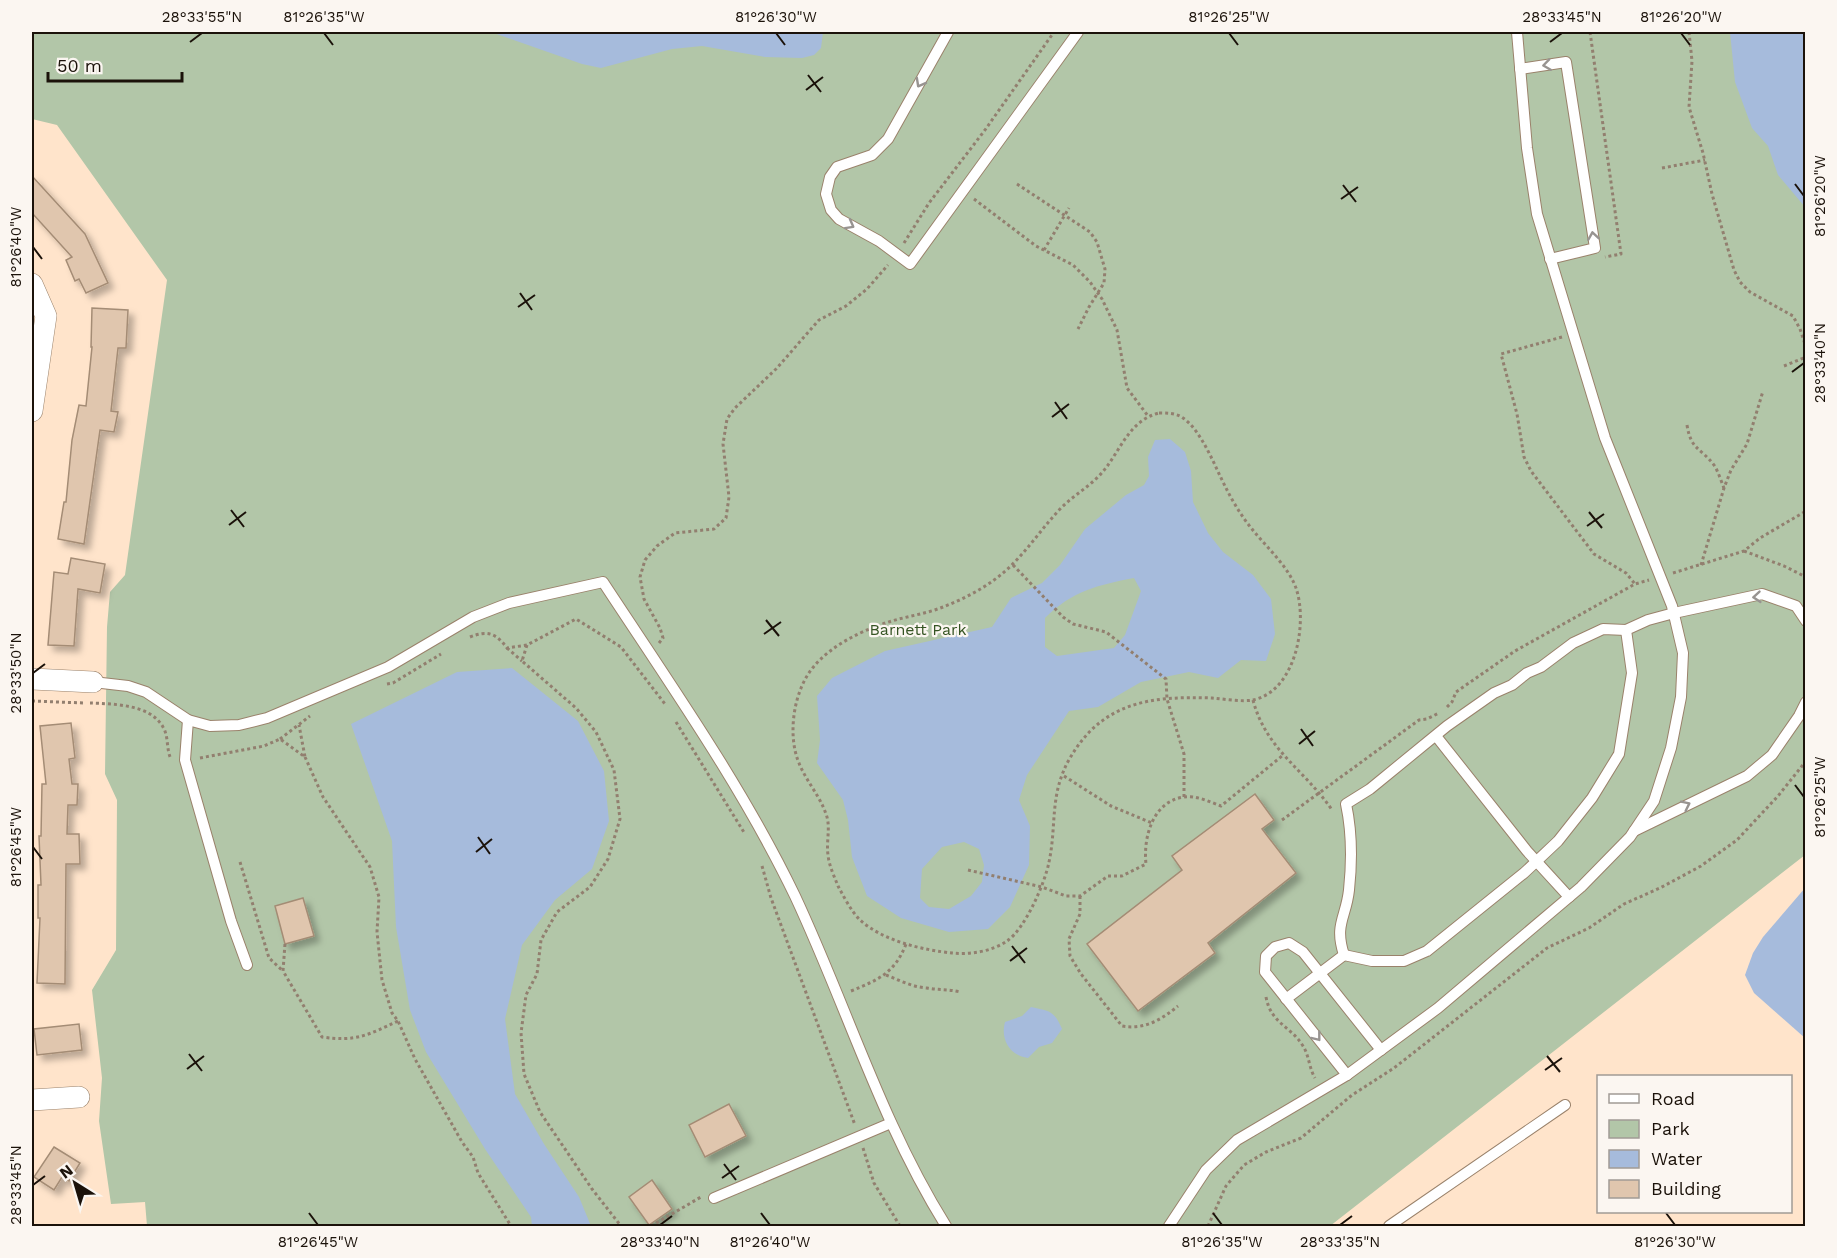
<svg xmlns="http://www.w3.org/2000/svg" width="1837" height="1258" viewBox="0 0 1837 1258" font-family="'Work Sans',sans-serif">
	<defs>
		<filter id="shadow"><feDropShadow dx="5.5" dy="5.5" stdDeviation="3" flood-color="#0004"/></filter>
	</defs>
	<rect width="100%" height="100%" fill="#ffe4cb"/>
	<path fill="#b2c6a8" d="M32,32H1805V855L1330,1226H147L145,1202L111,1204L99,1121L102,1078L92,990L116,950L117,800L105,774L107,627L110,592L125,575L167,280L57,125L32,119Z"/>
	<g fill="#a6bbdc" fill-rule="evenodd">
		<path d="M491,32H823L821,48L814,55L802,58L765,57L702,46L672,49L601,68L582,64Z"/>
		<path d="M1730,32H1805V207L1778,175L1768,146L1752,128L1735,82Z"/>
		<path d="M1170,439L1185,452L1191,471L1193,502L1208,533L1223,552L1253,575L1271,599L1275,634L1266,661L1241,660L1218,678L1189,672L1141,682L1098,707L1069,711L1027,775L1019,800L1030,826L1029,865L1010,907L988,929L949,932L901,918L867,896L852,857L848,820L843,800L817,763L820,740L817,696L832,678L885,651L992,627L1011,598L1042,583L1060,565L1085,529L1126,495L1144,485L1149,476L1148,457L1155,440ZM1134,578L1141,591L1125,635L1114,648L1057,656L1045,647V618C1072,591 1098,585 1134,578ZM964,842L979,849L984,865L982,882L971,896L949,909L929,907L920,898L922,869L942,847Z"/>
		<path d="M512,668L578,721L604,771L609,821L592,869L555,900L522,945L505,1019L515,1094L544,1144L579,1197L591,1226H532L531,1217L485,1149L426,1052L410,1010L396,927L392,841L351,724L457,672Z"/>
		<path d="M1805,888V1038L1754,993L1745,975L1753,953L1763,937Z"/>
		<path d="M1031,1007C1049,1011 1054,1010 1062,1029L1052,1043L1039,1047L1028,1058C1010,1056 1000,1039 1005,1022L1022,1016Z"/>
	</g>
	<g fill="#e0c6ae" stroke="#a48c75" stroke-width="1.5" filter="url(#shadow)">
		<path d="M32,176L85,234L108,283L86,293L79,279L75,281L66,260L72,257L32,213Z"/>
		<path d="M92,308L128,310L126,348H118L111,411L118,412L114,432L100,430L84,544L58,539L64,502H66L72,440L79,405L86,406L92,347H91Z"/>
		<path d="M71,558L105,564L100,593L78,589L74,646L48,645L54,572L68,574Z"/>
		<path d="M71,723L75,758L69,759L72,784H78L77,805H68L67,834H79L80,864H66L65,984L37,983L40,918H38V885H41L39,836H41L42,784H46L40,726Z"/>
		<path d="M1255,794L1274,820L1262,829L1296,873L1208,943L1215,953L1138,1011L1087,944L1182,870L1172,856Z"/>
		<path d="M303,898L314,936L285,944L275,906Z"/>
		<path d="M79,1024L82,1050L37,1055L34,1029Z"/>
		<path d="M729,1104L746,1136L705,1157L689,1125Z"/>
		<path d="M54,1147L80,1163L69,1181L62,1177L54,1190L34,1177Z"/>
		<path d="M652,1180L672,1209L649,1225L629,1197Z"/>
	</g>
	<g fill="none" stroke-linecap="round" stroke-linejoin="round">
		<g stroke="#9a826b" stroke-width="12">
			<g id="lane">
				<path d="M948,32L888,139L872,155L837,167L830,177L826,194L831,210L839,219L879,241L910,264L1078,32"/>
				<path d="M1520,69L1566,62L1595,248L1550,259"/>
				<path d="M93,682L128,686L146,692L188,720L210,726L239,725L267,718L388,667L473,617L509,603L603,582C670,684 742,786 795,896C847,1007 881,1122 946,1226"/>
				<path d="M188,720L185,760L231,921L247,965"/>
				<path d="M1436,736L1527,851L1569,897"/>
				<path d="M1634,831L1747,776L1772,755L1799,716L1806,702"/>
				<path d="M1344,955L1372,961H1404L1427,951L1524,873L1558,841L1592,798L1619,754L1632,673L1626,630L1648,620L1674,613L1762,594L1796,606L1806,621"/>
				<path d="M1344,955C1334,924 1346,918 1349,890C1352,862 1352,832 1346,804L1370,789L1447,726L1494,693L1512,685L1527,673L1541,667L1573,643L1603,629L1626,630"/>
				<path d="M1286,999L1344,955"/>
				<path d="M1347,1075L1265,972L1266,956L1275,947L1289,943L1303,952L1381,1050"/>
				<path d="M714,1198L891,1123"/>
				<path d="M1169,1226L1206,1170L1237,1140L1347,1075L1438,1008L1581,887L1630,837L1654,801L1671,748L1681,697L1683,653L1672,606L1605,438L1537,214L1527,148L1517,32"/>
				<path d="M1389,1226L1565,1105"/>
			</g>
		</g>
		<g stroke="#9a826b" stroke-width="22">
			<g id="street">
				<path d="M32,284L46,316L32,411"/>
				<path d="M32,679L93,682"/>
				<path d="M32,1100L79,1097"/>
			</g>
		</g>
		<g stroke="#927f6f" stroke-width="3" stroke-dasharray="3 3" stroke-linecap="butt">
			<path d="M1590,32L1621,254L1605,257"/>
			<path d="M1689,32L1692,61L1689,107L1703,153L1712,194L1734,270L1740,282L1750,292L1793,316L1800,329L1806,347"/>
			<path d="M1662,168L1705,160"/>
			<path d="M1017,184L1090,232L1097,242L1105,269L1104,283L1089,307L1078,329"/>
			<path d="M974,199L1036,246L1073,265L1090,282L1102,299L1117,330L1127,388L1148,416"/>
			<path d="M904,243L929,203L985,130L1054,32"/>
			<path d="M1044,250L1069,208"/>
			<path d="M1562,337L1501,354L1517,414L1524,457L1531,471L1594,554L1626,573L1635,584"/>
			<path d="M1784,366L1806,357"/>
			<path d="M1159,413C1168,413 1176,413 1183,418C1202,431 1215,467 1226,488C1233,502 1242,517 1252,529C1267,548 1288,566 1296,588C1308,623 1296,691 1253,700C1241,702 1225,699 1212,698C1152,696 1103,701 1070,758C1049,794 1057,825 1049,862C1045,883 1025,929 1007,941C993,951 970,955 952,953C923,950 883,941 860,920C851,911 844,897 838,886C834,876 829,865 828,855C826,841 831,827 826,814C820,796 806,781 799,763C788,737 793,699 807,676C822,651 854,634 880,625C900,617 923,615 943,607C961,600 979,591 994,580C1022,560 1038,532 1061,508C1073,496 1087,488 1099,476C1120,454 1127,421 1159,413Z"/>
			<path d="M1687,425C1691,450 1700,447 1714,465C1718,471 1721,481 1724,488"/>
			<path d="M1744,551L1784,566L1806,577"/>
			<path d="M1013,565L1063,617L1073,624L1106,632L1166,679L1167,699L1184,754V797"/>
			<path d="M1701,565L1724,488L1731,470L1747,444L1763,391"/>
			<path d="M1673,573L1744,551L1760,538L1806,511"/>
			<path d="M470,637C487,630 496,633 507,648L527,645L576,619L621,647L665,704"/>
			<path d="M659,643L663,638L660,628L644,599L640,577L645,560L657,546L675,533L714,529L726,518L729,497L723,444L727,419L735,408L776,369L819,320L846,306L867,289L888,265"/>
			<path d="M527,645L522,661L576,708L596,732L614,770L620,819L608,859L590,887L557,912L541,940L537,974L526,995L521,1033L524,1074L540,1112L592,1189L621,1226"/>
			<path d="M507,648L522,661"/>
			<path d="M387,684L393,683L441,654"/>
			<path d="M1253,700C1266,750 1305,770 1332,810"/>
			<path d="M32,701L84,703"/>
			<path d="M90,703C113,704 150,704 163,727C169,737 166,749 171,759"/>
			<path d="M1447,707L1452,702L1456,692L1515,651L1635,584L1649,580"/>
			<path d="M676,722L745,834"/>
			<path d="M280,739L310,716"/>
			<path d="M305,757L323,797L370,867L379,897L377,932L382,980L392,1013L398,1021L415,1059L462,1142L473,1157L478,1173L511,1226"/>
			<path d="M200,758L264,746L280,739L305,757L299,725"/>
			<path d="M1064,776L1111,806L1152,823"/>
			<path d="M1282,820L1419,720L1427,719L1439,713"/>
			<path d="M240,862L269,958L283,971"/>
			<path d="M762,866L771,898L855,1125"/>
			<path d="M968,870L1042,887L1066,896H1080L1108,876H1122L1146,864C1143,837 1153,801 1184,797C1196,795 1210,802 1221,806L1282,756"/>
			<path d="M1080,896V914L1069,939L1070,956L1081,974L1122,1026C1144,1030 1161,1020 1178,1006"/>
			<path d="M285,944L283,971L322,1037C356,1042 368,1035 398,1021"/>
			<path d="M886,975C899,980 912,987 927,988C938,990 948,989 960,992"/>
			<path d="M851,991C878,980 895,973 906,944"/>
			<path d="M1266,997C1271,1024 1291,1026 1303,1046C1309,1055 1309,1068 1315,1078"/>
			<path d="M863,1148L874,1183L900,1226"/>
			<path d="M651,1226L701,1197"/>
			<path d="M1208,1226L1226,1186L1244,1165L1266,1152L1301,1138L1352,1095L1394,1068L1547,948L1589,928L1624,904L1660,888L1701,866L1737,840L1778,796L1806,761"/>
		</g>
		<use href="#lane" stroke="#fff" stroke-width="10"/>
		<use href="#street" stroke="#fff" stroke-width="21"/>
	</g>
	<defs><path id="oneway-chevron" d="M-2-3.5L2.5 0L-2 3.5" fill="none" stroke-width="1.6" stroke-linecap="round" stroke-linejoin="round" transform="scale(1.5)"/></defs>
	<g stroke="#989491">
		<use href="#oneway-chevron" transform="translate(1547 65) rotate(172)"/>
		<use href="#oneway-chevron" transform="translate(920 83) rotate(119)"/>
		<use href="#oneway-chevron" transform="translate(850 225) rotate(29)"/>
		<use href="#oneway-chevron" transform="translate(1593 236) rotate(-99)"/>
		<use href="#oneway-chevron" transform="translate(1757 597) rotate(175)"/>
		<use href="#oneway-chevron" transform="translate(1686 805) rotate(-26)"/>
		<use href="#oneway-chevron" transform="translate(1317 1037) rotate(52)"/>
	</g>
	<path fill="none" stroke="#1b120a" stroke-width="2" d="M324,33L333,45M776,33L785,45M1229,33L1238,45M1681,33L1690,45M190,42L202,33M1550,42L1562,33M808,75L821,92M806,90L823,77M1795,184L1804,196M1343,185L1356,202M1341,199L1358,187M33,247L42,259M520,293L532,310M518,307L535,295M1792,372L1804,363M1055,402L1067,419M1052,417L1069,404M231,510L244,527M1589,512L1602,528M229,525L246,512M1587,526L1604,514M766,620L779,636M764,634L781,622M33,673L45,664M1301,729L1313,746M1299,744L1315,731M1795,785L1804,797M478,837L490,854M33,847L42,859M476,852L492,839M1012,946L1025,963M1010,961L1027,948M189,1054L202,1071M1547,1056L1560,1072M187,1069L204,1056M1545,1070L1562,1058M724,1164L736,1180M722,1178L739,1166M33,1185L45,1176M309,1213L318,1225M761,1213L770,1225M1213,1213L1222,1225M1666,1213L1675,1225M660,1225L672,1216M1340,1225L1352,1216"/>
	<g text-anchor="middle" stroke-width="4.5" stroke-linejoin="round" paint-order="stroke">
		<g font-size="16" fill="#355423" stroke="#fbf6f1">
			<text x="918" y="635">Barnett Park</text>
		</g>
	</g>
	<rect width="1837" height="1258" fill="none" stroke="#fbf6f1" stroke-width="66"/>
	<rect x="1597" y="1075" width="195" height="138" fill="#fbf6f1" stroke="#a19b95" stroke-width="1.5"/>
	<rect x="1609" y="1094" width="30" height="9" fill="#ffffff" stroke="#a19b95" stroke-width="1.5"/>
	<text x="1651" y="1105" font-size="18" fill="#1b120a">Road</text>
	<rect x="1609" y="1120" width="30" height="18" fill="#b2c6a8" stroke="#a19b95" stroke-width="1.5"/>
	<text x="1651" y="1135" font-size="18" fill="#1b120a">Park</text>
	<rect x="1609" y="1150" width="30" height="18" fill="#a6bbdc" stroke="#a19b95" stroke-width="1.5"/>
	<text x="1651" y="1165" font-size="18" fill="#1b120a">Water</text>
	<rect x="1609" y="1180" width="30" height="18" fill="#e0c6ae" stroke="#a19b95" stroke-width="1.5"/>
	<text x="1651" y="1195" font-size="18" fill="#1b120a">Building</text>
	<g transform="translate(75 1183) rotate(323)" stroke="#fbf6f1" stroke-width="4.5" paint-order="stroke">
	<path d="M0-4.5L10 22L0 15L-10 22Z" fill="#1b120a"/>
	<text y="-9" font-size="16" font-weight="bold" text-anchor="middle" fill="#1b120a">N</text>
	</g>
	<path d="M48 72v9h134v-9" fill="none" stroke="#1b120a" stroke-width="3"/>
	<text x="57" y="72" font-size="18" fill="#1b120a" stroke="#fbf6f1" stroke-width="4.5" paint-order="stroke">50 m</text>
	<rect x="33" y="33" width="1771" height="1192" fill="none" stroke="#1b120a" stroke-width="2"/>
	<g font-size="15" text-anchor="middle" fill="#1b120a">
		<text x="202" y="22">28°33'55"N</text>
		<text x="324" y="22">81°26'35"W</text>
		<text x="776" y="22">81°26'30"W</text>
		<text x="1229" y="22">81°26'25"W</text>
		<text x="1562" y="22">28°33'45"N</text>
		<text x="1681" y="22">81°26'20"W</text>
		<text transform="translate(1820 196) rotate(-90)" y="5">81°26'20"W</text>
		<text transform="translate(16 247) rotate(-90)" y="5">81°26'40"W</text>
		<text transform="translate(1820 363) rotate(-90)" y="5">28°33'40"N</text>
		<text transform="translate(16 673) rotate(-90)" y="5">28°33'50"N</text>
		<text transform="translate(1820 797) rotate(-90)" y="5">81°26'25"W</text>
		<text transform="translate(16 847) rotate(-90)" y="5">81°26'45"W</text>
		<text transform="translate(16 1185) rotate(-90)" y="5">28°33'45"N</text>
		<text x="318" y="1247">81°26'45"W</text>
		<text x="660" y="1247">28°33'40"N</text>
		<text x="770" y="1247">81°26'40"W</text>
		<text x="1222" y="1247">81°26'35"W</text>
		<text x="1340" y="1247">28°33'35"N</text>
		<text x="1675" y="1247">81°26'30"W</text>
	</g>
</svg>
